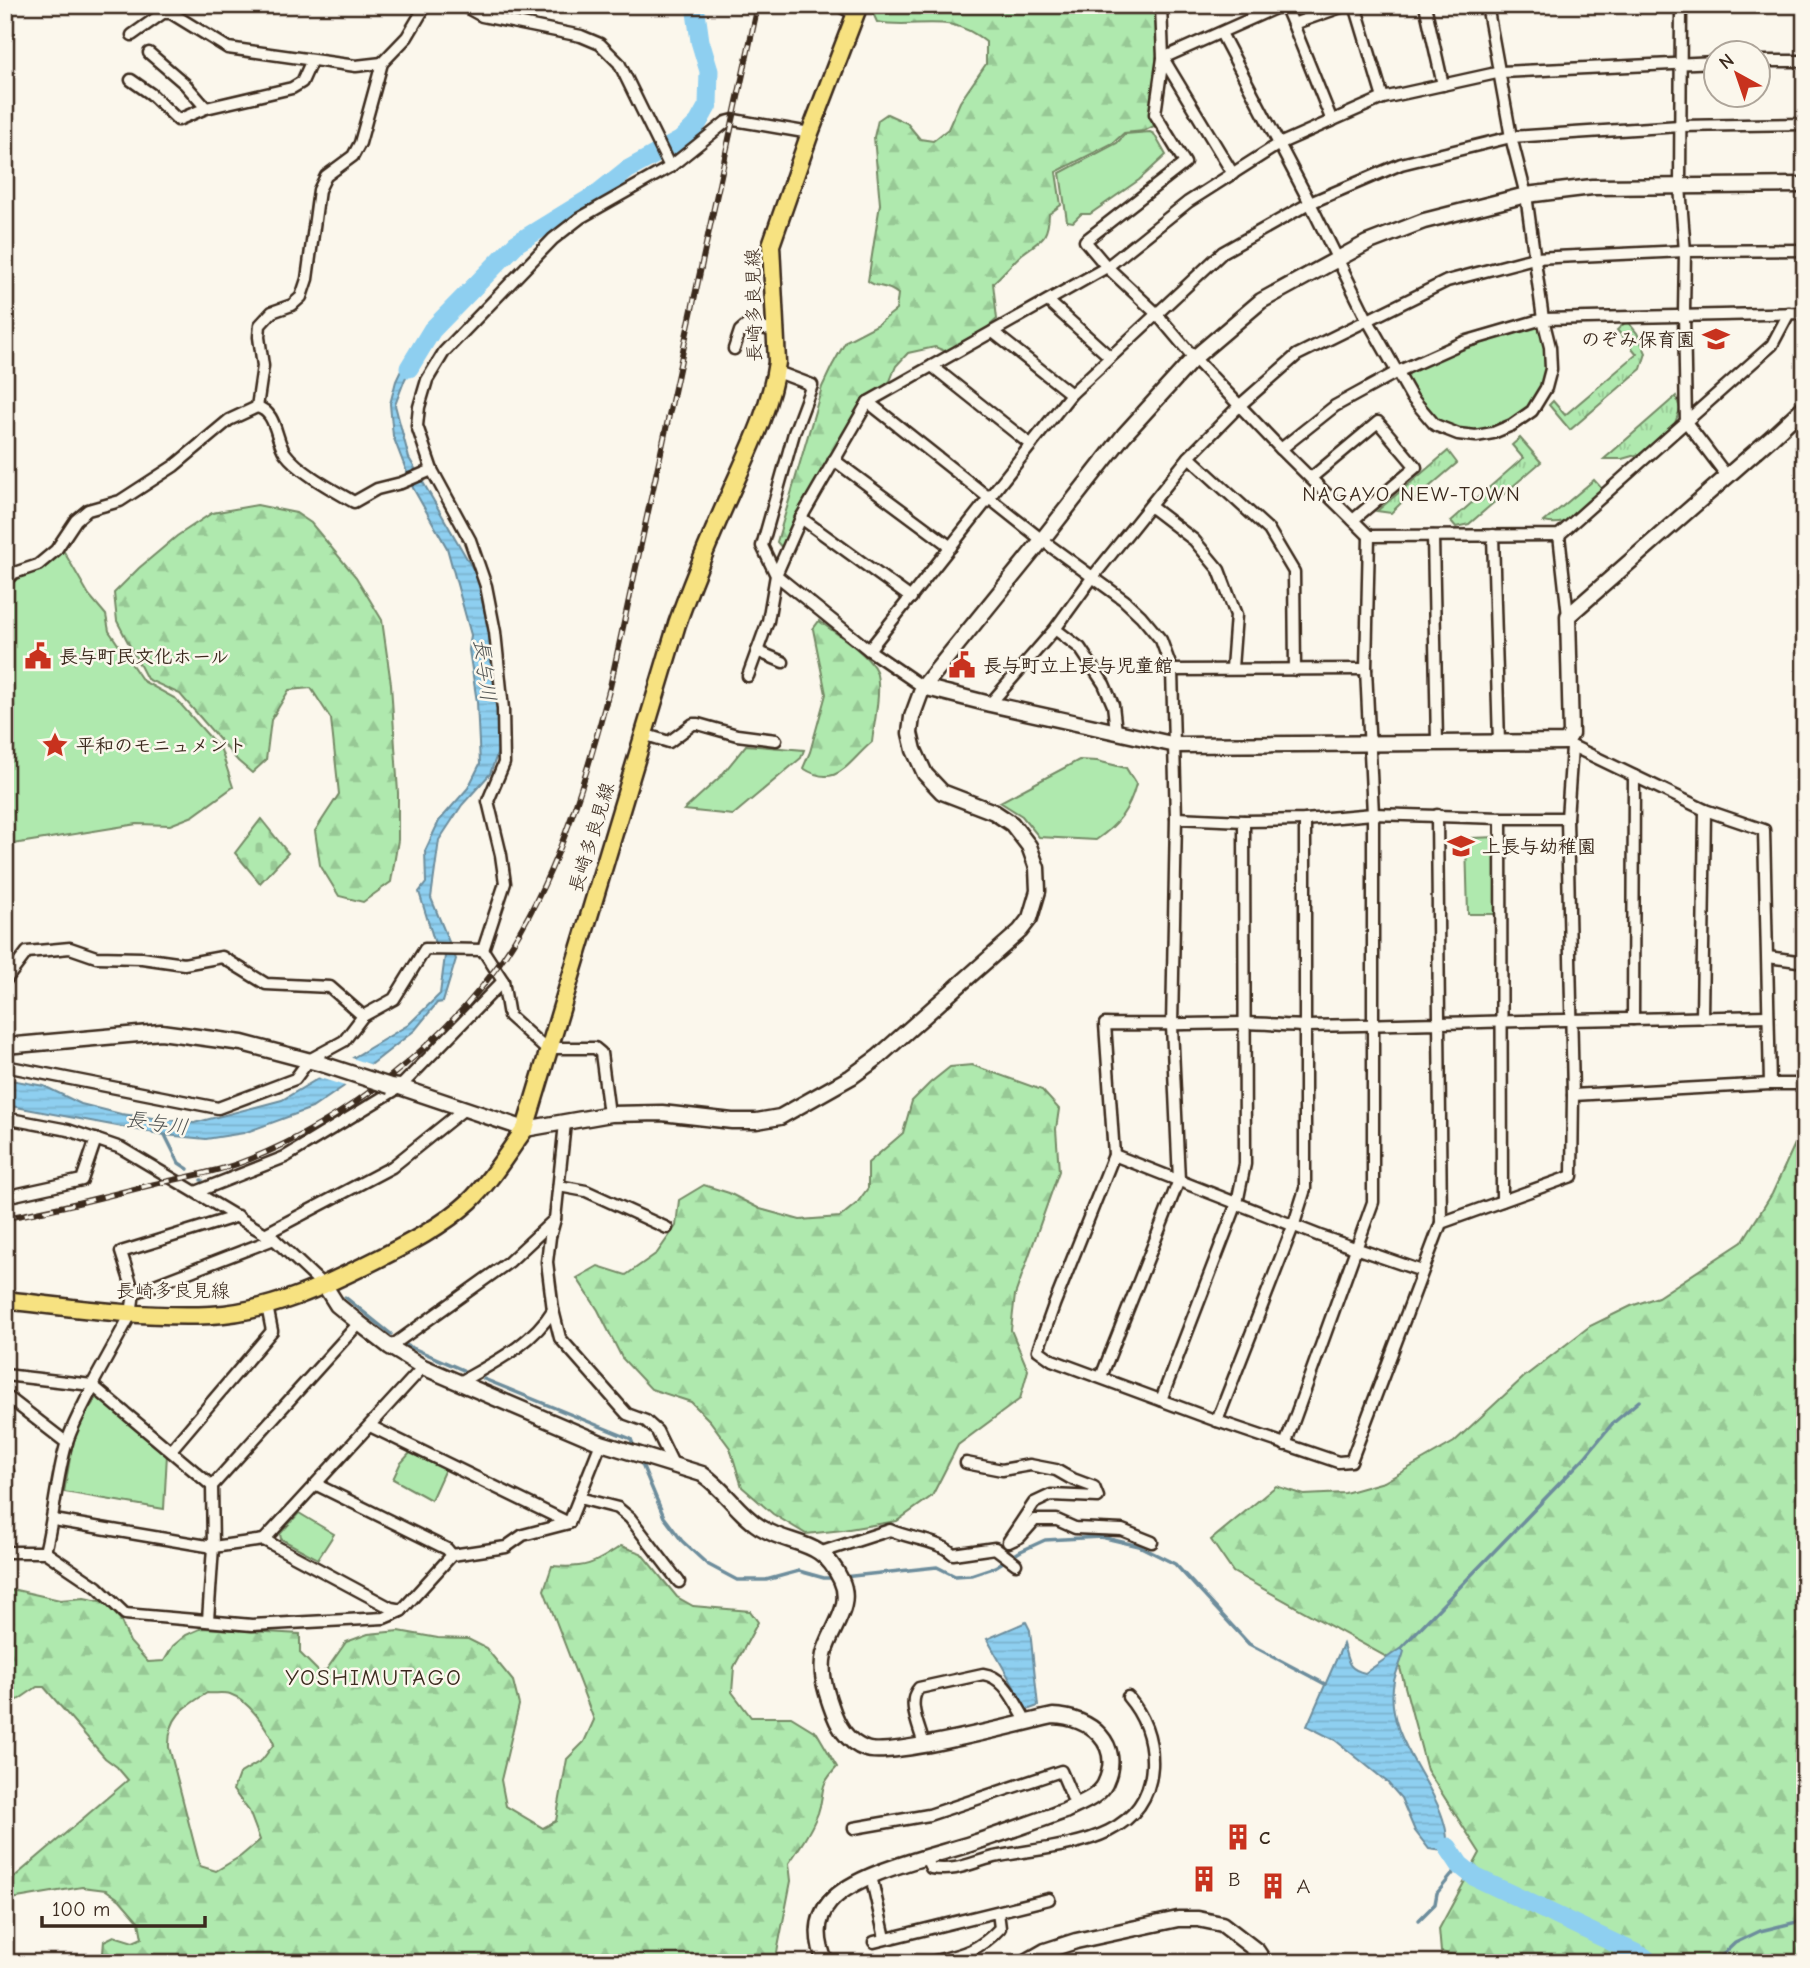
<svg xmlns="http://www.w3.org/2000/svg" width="1810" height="1968" viewBox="0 0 1810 1968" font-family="'Comic Neue','Klee One',sans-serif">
	<defs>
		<pattern id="grass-tufts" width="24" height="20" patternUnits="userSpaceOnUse" patternTransform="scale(1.75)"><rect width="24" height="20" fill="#afe9ae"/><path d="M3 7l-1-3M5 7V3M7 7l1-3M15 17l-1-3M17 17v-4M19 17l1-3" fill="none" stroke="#97c895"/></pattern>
		<pattern id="forest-firs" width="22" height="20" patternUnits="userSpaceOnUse" patternTransform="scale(1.75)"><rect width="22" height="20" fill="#afe9ae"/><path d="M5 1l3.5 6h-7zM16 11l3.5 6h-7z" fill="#97c895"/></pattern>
		<pattern id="cemetery-stones" width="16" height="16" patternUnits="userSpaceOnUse" patternTransform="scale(1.75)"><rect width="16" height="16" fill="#afe9ae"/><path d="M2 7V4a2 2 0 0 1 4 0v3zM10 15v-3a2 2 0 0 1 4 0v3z" fill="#97c895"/></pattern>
		<pattern id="water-rules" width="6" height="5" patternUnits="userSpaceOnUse" patternTransform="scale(1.75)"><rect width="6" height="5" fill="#8ecff0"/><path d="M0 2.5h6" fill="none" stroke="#7bb2cd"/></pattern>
	</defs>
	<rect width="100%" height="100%" fill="#fbf7ec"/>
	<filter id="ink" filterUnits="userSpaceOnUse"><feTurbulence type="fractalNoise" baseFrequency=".0143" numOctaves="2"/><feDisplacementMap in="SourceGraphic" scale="14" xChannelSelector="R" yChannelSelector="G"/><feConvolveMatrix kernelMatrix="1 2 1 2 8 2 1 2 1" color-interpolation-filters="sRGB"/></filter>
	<g filter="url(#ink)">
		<g fill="url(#grass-tufts)" stroke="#758a66" stroke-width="2">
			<path d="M1627,321L1637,333L1646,353L1641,369L1570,430L1549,405L1553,401L1565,415L1637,354L1617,330Z"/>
			<path d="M1676,396L1680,409L1675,423L1643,453L1622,459H1604Z"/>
			<path d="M1520,438L1541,462L1469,524L1456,527L1451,521L1523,458L1512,445Z"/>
			<path d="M1448,451L1457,463L1414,500L1408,496L1391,513L1377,511Z"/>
			<path d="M1594,480L1604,491C1584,508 1572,529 1544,522Z"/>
		</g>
		<g fill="url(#forest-firs)" stroke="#758a66" stroke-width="2" fill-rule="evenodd">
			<path d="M875,5H921L927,10L943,12L951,5H1156L1158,55L1150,109L1154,126L1144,131L1124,133L1113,143L1056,172L1061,205L1049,214C1048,240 1041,239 1022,254C1012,263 1003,274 993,283L997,319L988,327L947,352L935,347L908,353L896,366L890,381L862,404L794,519L784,550L777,542L822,387L832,366L846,341L877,325L896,310L898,294C885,283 877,289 868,281L880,204L874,137L878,120L887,114L907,123L920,139L933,141L948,129L960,102L986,64V42C947,10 918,30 877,22L872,11Z"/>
			<path d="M257,505L296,513L311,523L356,577L382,620L391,684L398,793V840L391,882L363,902L339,896L320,865L315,831L339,794L331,719L311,688L289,690L271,720L266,760L252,773L238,761L180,694L147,679L117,621L114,593L139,568L177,536L212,513Z"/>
			<path d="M819,621C834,632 869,654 876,671C882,689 874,723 872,742C847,763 837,790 803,768L810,752L826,694L813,629Z"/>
			<path d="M972,1065L1042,1090L1059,1109L1056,1129L1059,1171L1015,1295L1011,1330L1028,1370L1020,1399L958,1445L932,1496L897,1521L843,1530L806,1534L773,1514L742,1487L730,1448L710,1421L691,1402L651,1389L622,1358L598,1310L577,1278L598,1266L626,1275L657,1253L676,1226L679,1200L704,1185L729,1193L760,1209L800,1220L840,1217L857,1203L868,1188V1163L903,1133L912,1101L930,1083L950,1067Z"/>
			<path d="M1805,1122V1963H1506L1486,1954L1458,1956L1441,1952L1439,1929L1480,1853L1427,1770L1399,1664L1233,1572L1211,1540L1276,1486L1304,1495L1345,1493L1384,1482L1454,1442L1524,1377L1590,1326L1631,1306L1658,1297L1742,1242L1772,1194Z"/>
			<path d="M621,1546L641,1553L677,1597L693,1606L750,1611L758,1622L734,1667L732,1692L751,1717H791L817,1733L837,1767C817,1789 826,1789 818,1813C811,1831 800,1847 789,1863L791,1881L775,1963H112L103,1953L104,1941L114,1936L133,1942L142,1938L139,1922L120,1900L106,1890L82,1887L5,1900V1885L128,1780L117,1767L105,1758L44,1687H37L18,1700L5,1696V1592L16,1590L60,1600L84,1598L105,1602L120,1619L130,1642L148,1662L164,1661L173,1646L186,1635L202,1628L300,1634V1653L320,1673L327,1669L346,1642L368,1634L399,1631L438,1638L468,1639L486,1648L513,1681L519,1705L501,1780L506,1806L543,1828L556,1821L567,1759L584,1742L594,1720L544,1590L552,1566C585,1569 594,1564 621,1546ZM207,1693C213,1694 224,1692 230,1694C248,1700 267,1727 274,1744L262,1760L239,1774L233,1790L249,1811L260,1840L241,1856L216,1871L200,1866L169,1747C168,1717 184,1707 207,1693Z"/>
		</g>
		<path fill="url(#cemetery-stones)" stroke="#758a66" stroke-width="2" d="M261,819L288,853L260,883L235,853Z"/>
		<g fill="#afe9ae" stroke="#758a66" stroke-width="2">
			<path d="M1150,132L1154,134L1166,155L1139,180L1090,214H1081L1073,222L1067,221L1060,173L1117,143L1125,134Z"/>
			<path d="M1539,326C1545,333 1545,342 1546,352C1554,410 1484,452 1436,418C1422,408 1415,394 1407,379L1410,371C1451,352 1495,338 1539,326Z"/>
			<path d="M63,550L89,595L106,615L109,631L143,681L176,699L221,750L233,787L193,816L170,825L137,824L13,844L5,850V589L26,564Z"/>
			<path d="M746,745L804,750L801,758L733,815L684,810L721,776Z"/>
			<path d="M1079,760L1097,761L1126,768L1136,784C1129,810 1118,825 1096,840L1039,837L1022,816L1000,802Z"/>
			<path d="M1497,837V914H1468L1466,843L1471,842V838Z"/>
			<path d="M97,1397L167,1454L164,1509L64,1492L75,1430Z"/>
			<path d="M410,1453L445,1469L431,1500L393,1479L400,1464Z"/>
			<path d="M299,1513L334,1534L318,1559L281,1539L280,1534Z"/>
		</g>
		<g fill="url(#water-rules)" stroke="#6d8d9c" stroke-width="2">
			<path d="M425,343L405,379L395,405L409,458L477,576L492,647L500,746L490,774L462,805L439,840L431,898L456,959L443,1002L437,1003L415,1030L343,1087L312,1108L244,1133L206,1139L165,1135L5,1105V1079L44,1086L81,1104L121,1114L194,1123L282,1100L408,1025L440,994L445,956L436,947L419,892L426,883L425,851L439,821L468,788L480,764L477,702L469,650L471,635L447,548L413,488L393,436L390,404L396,381L404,364Z"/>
			<path d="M1026,1622L1030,1630L1038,1706L1027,1710L987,1639Z"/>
			<path d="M1343,1644C1348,1659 1346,1669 1365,1673L1401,1648L1404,1651C1402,1661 1396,1671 1394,1681C1383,1736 1433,1777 1445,1826C1447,1833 1447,1841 1448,1847L1443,1851L1429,1849L1415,1831L1401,1798L1387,1782L1335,1740L1307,1726Z"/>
		</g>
		<path fill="#fbf7ec" d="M349,1057L375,1066L348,1087L317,1077Z"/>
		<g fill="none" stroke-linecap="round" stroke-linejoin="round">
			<g stroke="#6d8d9c" stroke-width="3.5">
				<path d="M165,1135L179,1163L188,1169"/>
				<path d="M201,1180H202"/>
				<path d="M345,1297L391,1334"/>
				<path d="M406,1345L463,1370"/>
				<path d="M484,1379L631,1439L634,1447"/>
				<path d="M641,1462L664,1517L682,1541L707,1564L737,1580H766L799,1571L824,1578H835"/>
				<path d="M843,1577L937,1567L955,1576L971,1575L995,1567L1021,1551L1045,1540L1101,1537L1139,1546L1175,1564L1249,1644L1325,1684"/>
				<path d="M1401,1648L1585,1457L1612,1424L1639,1401"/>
				<path d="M1419,1920L1435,1904L1437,1893L1460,1865"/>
				<path d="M1714,1963L1735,1943L1760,1931L1805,1920"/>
			</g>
			<g stroke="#8ecff0" stroke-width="19">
				<path d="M409,368L432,330L517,243L597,194L627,170L681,140L698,123L708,105L709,71L700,41L695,5"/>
				<path d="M1448,1847L1460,1865L1475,1877L1644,1957L1651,1963"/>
			</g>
			<g stroke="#3b2a1e" stroke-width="15">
				<g id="street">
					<path d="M462,5L482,16L581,36L600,44L619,63L670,167"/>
					<path d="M838,5L855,14"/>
					<path d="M1161,5L1163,58L1233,174"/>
					<path d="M1282,5L1163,58L1155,114L1185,163L1085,241L1107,267L1156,313L1194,358L1281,449L1369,536L1559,535L1772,345L1789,313"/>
					<path d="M1285,5L1293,24L1347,5"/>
					<path d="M1355,5L1383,98"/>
					<path d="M1425,5L1443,85"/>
					<path d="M1681,5L1680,187L1685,251L1684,314L1686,422L1727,476"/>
					<path d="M1293,24L1332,121"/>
					<path d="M1221,33L1310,203L1367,319L1412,398L1435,425L1458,434L1476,436L1493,433L1512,425L1532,411L1546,388L1551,369L1550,347L1543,319L1526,195L1511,137L1487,5"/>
					<path d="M132,35L163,13H171L228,48L356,66L382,63"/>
					<path d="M149,53L185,84L206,108"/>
					<path d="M1758,61H1805"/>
					<path d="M131,80L151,94L178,120L206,108L292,88L302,82L311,62"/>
					<path d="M1048,301L1110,357"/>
					<path d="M993,332L1071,394"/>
					<path d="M734,349L740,331L747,325L775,331"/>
					<path d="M932,366L1031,445"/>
					<path d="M868,402L1042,540L1124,600L1141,616L1161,640L1172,670L1176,818L1172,1026L1179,1180L1101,1377"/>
					<path d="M257,407L263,366L259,337L260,325L272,312L292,305L301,297L307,279L319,190L326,176L353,156L360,143L382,63L407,37L426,5"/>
					<path d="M257,407C277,412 275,439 285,453C299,472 333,490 354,502L377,489L401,483L432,470"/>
					<path d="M1281,449L1335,406L1397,372L1464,342L1543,319L1805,313"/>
					<path d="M1189,457L1269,530L1294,572L1295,670"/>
					<path d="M834,460L951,547"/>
					<path d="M1311,478L1378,422L1416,467L1353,520"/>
					<path d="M1151,507L1194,540L1219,570L1236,615L1232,668"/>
					<path d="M801,518L911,598"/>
					<path d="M1493,535L1499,743"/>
					<path d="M1559,535L1568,616"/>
					<path d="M1433,536L1437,743"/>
					<path d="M5,581L14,573L38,565L56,550L76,520L88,510L120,501L174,466L229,420L257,407"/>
					<path d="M1055,629L1080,648L1104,684L1113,705L1116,731"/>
					<path d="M869,650L1071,394L1223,252L1310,203L1401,164L1511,137L1680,126L1805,124"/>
					<path d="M757,651L783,662"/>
					<path d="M1172,670L1366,669"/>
					<path d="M748,676L768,621L776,575L762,546L794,433L812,385L775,371"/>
					<path d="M923,687L869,650L776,575L801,518L868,402L1107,267L1188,202L1279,144L1383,98L1501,72L1716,62"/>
					<path d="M990,704L1055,629L1092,578L1189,457L1239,406L1297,355L1447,281L1534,258L1685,251L1805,250"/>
					<path d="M643,734L669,742L693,724H698L737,735L776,740"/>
					<path d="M1568,744L1705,810L1764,830L1770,1084"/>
					<path d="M1634,776L1633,1019L1768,1016"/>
					<path d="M1437,815L1441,1223L1351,1461L1338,1462L1217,1421L1052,1360L1038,1350L1054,1305L1114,1155L1105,1024C1151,1025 1197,1024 1243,1023C1265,1023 1286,1026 1307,1026C1416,1024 1524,1020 1633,1019"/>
					<path d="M1176,818L1244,821L1305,820L1373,814L1501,818H1567"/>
					<path d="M1501,818L1502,1201"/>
					<path d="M483,950L505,883L501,855L488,801L504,763L503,709L495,632L486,586L470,540L432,470L417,426L419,407L427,380L444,352L553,239L580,218L670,167L726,122L734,120L810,133"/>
					<path d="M483,950L503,981L509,1016L549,1052"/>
					<path d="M1768,957L1805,962"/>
					<path d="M5,981L27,952L70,948L96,957L142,958L184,964L222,957L266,984L330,987L363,1016L394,999L425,949L483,950"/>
					<path d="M1702,1018L1705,810"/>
					<path d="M550,1048H595L601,1053L609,1114"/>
					<path d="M5,1066L218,1108L295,1079L309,1060L344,1041L363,1016"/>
					<path d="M1573,1095L1770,1084H1805"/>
					<path d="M5,1118L68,1130L121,1148L274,1239L324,1286"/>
					<path d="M565,1123L555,1219L550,1237L547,1262L553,1310L560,1338L627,1414L646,1421L657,1431L673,1464"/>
					<path d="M1114,1155L1320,1236L1422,1271"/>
					<path d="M559,1186L586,1191L667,1228"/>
					<path d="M196,1192L285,1157L400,1087L503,981"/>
					<path d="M5,1197L82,1180L96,1139"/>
					<path d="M1441,1223L1572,1176L1573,1095L1567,818L1572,747"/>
					<path d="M265,1234L392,1167L463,1110"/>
					<path d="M134,1293L274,1239"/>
					<path d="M390,1347L509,1262L555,1219"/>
					<path d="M5,1375L92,1385L212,1486"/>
					<path d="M462,1381C495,1362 532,1344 553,1310"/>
					<path d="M92,1385L131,1314L134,1293L121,1252L238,1216"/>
					<path d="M5,1395L67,1443"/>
					<path d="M1161,1400L1237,1203L1245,1164L1244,821"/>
					<path d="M1217,1421L1294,1224L1305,1189V820"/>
					<path d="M370,1426L569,1523L601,1443"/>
					<path d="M1285,1445L1373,1202V814L1366,669L1369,536"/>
					<path d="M171,1450L272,1331L267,1306"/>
					<path d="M966,1463L1002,1470L1030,1465L1056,1470L1070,1478L1094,1487L1098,1497L1051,1495L1034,1503L1008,1542"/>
					<path d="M5,1472H8"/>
					<path d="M579,1498L618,1508L630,1518L679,1582"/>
					<path d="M54,1520L213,1547L264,1540L391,1608L402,1610L452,1555L447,1549L317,1485"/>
					<path d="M264,1540L423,1367"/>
					<path d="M1009,1542L1020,1537L1035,1520H1057L1075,1528L1122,1530L1152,1542"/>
					<path d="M5,1552H45L97,1587L125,1614L252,1625L384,1618L401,1611"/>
					<path d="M45,1552C54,1517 56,1480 66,1445C72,1425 84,1405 93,1386"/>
					<path d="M822,1552L890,1530C910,1539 938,1540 953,1554L995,1548L1016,1564"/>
					<path d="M452,1555L506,1547L523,1535L569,1523"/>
					<path d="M208,1620L213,1547L212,1486L359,1323"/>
					<path d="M924,1745C920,1728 906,1702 919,1688L983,1674C1006,1677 1015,1704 1027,1722"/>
					<path d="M854,1828L929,1815L1061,1771L1076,1806"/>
					<path d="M926,1858L931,1868C957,1872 970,1863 994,1857C1052,1845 1148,1847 1152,1766C1153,1739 1145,1717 1128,1697"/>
					<path d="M871,1876L885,1938"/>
					<path d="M874,1942L1049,1899"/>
					<path d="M927,1963C959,1955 977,1953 1000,1928L998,1912"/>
				</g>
			</g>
			<g stroke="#3b2a1e" stroke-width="19">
				<g id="secondary">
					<path d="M923,687L990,704L1176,745L1566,742L1571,734L1568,616L1772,437L1805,406"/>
					<path d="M5,1046L161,1032L242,1043L322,1064"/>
					<path d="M390,1086L400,1087L525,1129L611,1114L662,1113L732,1121H757L780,1117L851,1077L877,1058L1020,931L1030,918L1038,891L1037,868L1029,846L1012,824L994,812L942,792L925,774L914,750L910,733L912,717L923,687L1042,540L1124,435L1194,358L1261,301L1367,243L1424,221L1526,195L1592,187L1805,185"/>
					<path d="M325,1286L337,1305L359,1323L390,1347L423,1367L601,1443L702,1474C725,1489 737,1513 760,1527C794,1548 821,1537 841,1580C854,1607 830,1629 824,1654C820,1672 825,1689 831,1706C837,1724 846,1742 866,1749C889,1758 1022,1723 1053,1716C1090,1717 1124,1744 1105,1784C1098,1798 1078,1804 1065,1811C1034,1822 1004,1833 973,1843C934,1856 856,1872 830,1902C814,1920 817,1943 826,1963"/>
					<path d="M1024,1963L1045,1951L1076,1941L1178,1919H1198L1222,1924L1257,1951L1265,1963"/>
				</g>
			</g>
			<g stroke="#3b2a1e" stroke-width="21">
				<path id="primary" d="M5,1300C74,1308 142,1318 211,1315C270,1312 324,1286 376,1260C408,1244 443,1226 470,1201C491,1181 507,1153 525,1129L677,624C693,578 712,534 732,489C750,449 771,406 777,362L771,245L810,133L859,5"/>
			</g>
			<use href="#street" stroke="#fbf7ec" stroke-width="10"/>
			<use href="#secondary" stroke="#fbf7ec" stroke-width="14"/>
			<use href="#primary" stroke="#f7e281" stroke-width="16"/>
			<g stroke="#3b2a1e" stroke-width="6">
				<path id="rail" d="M5,1218C56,1210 105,1196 155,1184C182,1178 211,1173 237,1164C342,1126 454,1038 513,943C561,865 587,775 610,687L758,5"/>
			</g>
			<use href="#rail" stroke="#fbf7ec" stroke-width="3.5" stroke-dasharray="10" stroke-linecap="butt"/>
			<g stroke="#3b2a1e" stroke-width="19" stroke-linecap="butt">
				<path id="secondary-bridge" d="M322,1064L390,1086"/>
			</g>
			<use href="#secondary-bridge" stroke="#fbf7ec" stroke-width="14"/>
		</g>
	</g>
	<defs>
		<g id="school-bare" transform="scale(2.1)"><path d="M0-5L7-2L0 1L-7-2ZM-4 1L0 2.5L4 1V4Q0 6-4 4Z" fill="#c8321e" stroke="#fbf7ec" stroke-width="2.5" paint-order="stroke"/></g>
		<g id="civic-bare" transform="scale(2.1)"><path d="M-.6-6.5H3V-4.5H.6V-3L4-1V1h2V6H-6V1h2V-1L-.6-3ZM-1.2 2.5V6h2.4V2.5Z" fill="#c8321e" stroke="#fbf7ec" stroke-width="2.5" paint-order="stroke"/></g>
		<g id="sight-bare" transform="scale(2.1)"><path d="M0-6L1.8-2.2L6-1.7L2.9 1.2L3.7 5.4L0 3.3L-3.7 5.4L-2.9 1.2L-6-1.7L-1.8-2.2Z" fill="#c8321e" stroke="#fbf7ec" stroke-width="2.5" paint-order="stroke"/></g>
		<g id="building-bare" transform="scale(2.1)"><path d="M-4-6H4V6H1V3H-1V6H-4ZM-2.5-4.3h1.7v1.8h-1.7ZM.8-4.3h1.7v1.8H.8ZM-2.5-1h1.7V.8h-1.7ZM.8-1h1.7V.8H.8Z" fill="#c8321e" stroke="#fbf7ec" stroke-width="2.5" paint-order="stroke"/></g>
	</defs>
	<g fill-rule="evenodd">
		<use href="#school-bare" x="1716" y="339"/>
		<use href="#civic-bare" x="38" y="656"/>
		<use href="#civic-bare" x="962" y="665"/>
		<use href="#sight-bare" x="55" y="745"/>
		<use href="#school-bare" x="1461" y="846"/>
		<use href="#building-bare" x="1238" y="1837"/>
		<use href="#building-bare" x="1204" y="1879"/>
		<use href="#building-bare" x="1273" y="1886"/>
	</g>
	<g text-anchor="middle" stroke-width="5" stroke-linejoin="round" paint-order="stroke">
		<g font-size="19" fill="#3b2a1e" stroke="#fbf7ec">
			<text transform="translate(753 305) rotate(-91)" y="7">長崎多良見線</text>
			<text transform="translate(591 837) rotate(-73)" y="7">長崎多良見線</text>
			<text x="173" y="1297">長崎多良見線</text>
		</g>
		<g font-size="19" font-weight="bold" fill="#3b2a1e" stroke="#fbf7ec" text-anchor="start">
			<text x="1695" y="346" text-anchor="end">のぞみ保育園</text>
			<text x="59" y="663">長与町民文化ホール</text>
			<text x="983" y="672">長与町立上長与児童館</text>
			<text x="76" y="752">平和のモニュメント</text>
			<text x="1482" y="853">上長与幼稚園</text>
			<text x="1259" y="1844">C</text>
			<text x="1225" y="1886">Ｂ</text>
			<text x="1294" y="1893">Ａ</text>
		</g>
		<g font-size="21" letter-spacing="2" fill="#3b2a1e" stroke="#fbf7ec">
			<text x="1412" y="501">NAGAYO NEW-TOWN</text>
		</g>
		<g font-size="21" font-style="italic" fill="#505352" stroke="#fbf7ec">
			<text transform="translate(485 670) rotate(83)" y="7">長与川</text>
			<text transform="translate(157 1123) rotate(8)" y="7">長与川</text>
		</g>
		<g font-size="23" letter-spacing="2" fill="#3b2a1e" stroke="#fbf7ec">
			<text x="374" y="1685">YOSHIMUTAGO</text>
		</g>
	</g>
	<rect width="1810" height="1968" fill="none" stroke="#fbf7ec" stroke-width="28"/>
	<rect x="14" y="14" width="1782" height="1940" fill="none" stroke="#3b2a1e" stroke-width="2.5" filter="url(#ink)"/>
	<g transform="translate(1737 74) rotate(320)"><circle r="33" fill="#fbf7ec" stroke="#aea59a" stroke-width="2"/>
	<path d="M0-5L12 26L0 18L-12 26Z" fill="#c8321e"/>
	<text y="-10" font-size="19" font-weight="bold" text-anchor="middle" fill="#3b2a1e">N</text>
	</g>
	<path d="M42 1916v10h163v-10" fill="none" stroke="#3b2a1e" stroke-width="3.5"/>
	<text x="52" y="1916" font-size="21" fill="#3b2a1e" stroke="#fbf7ec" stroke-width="5" paint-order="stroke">100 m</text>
</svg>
